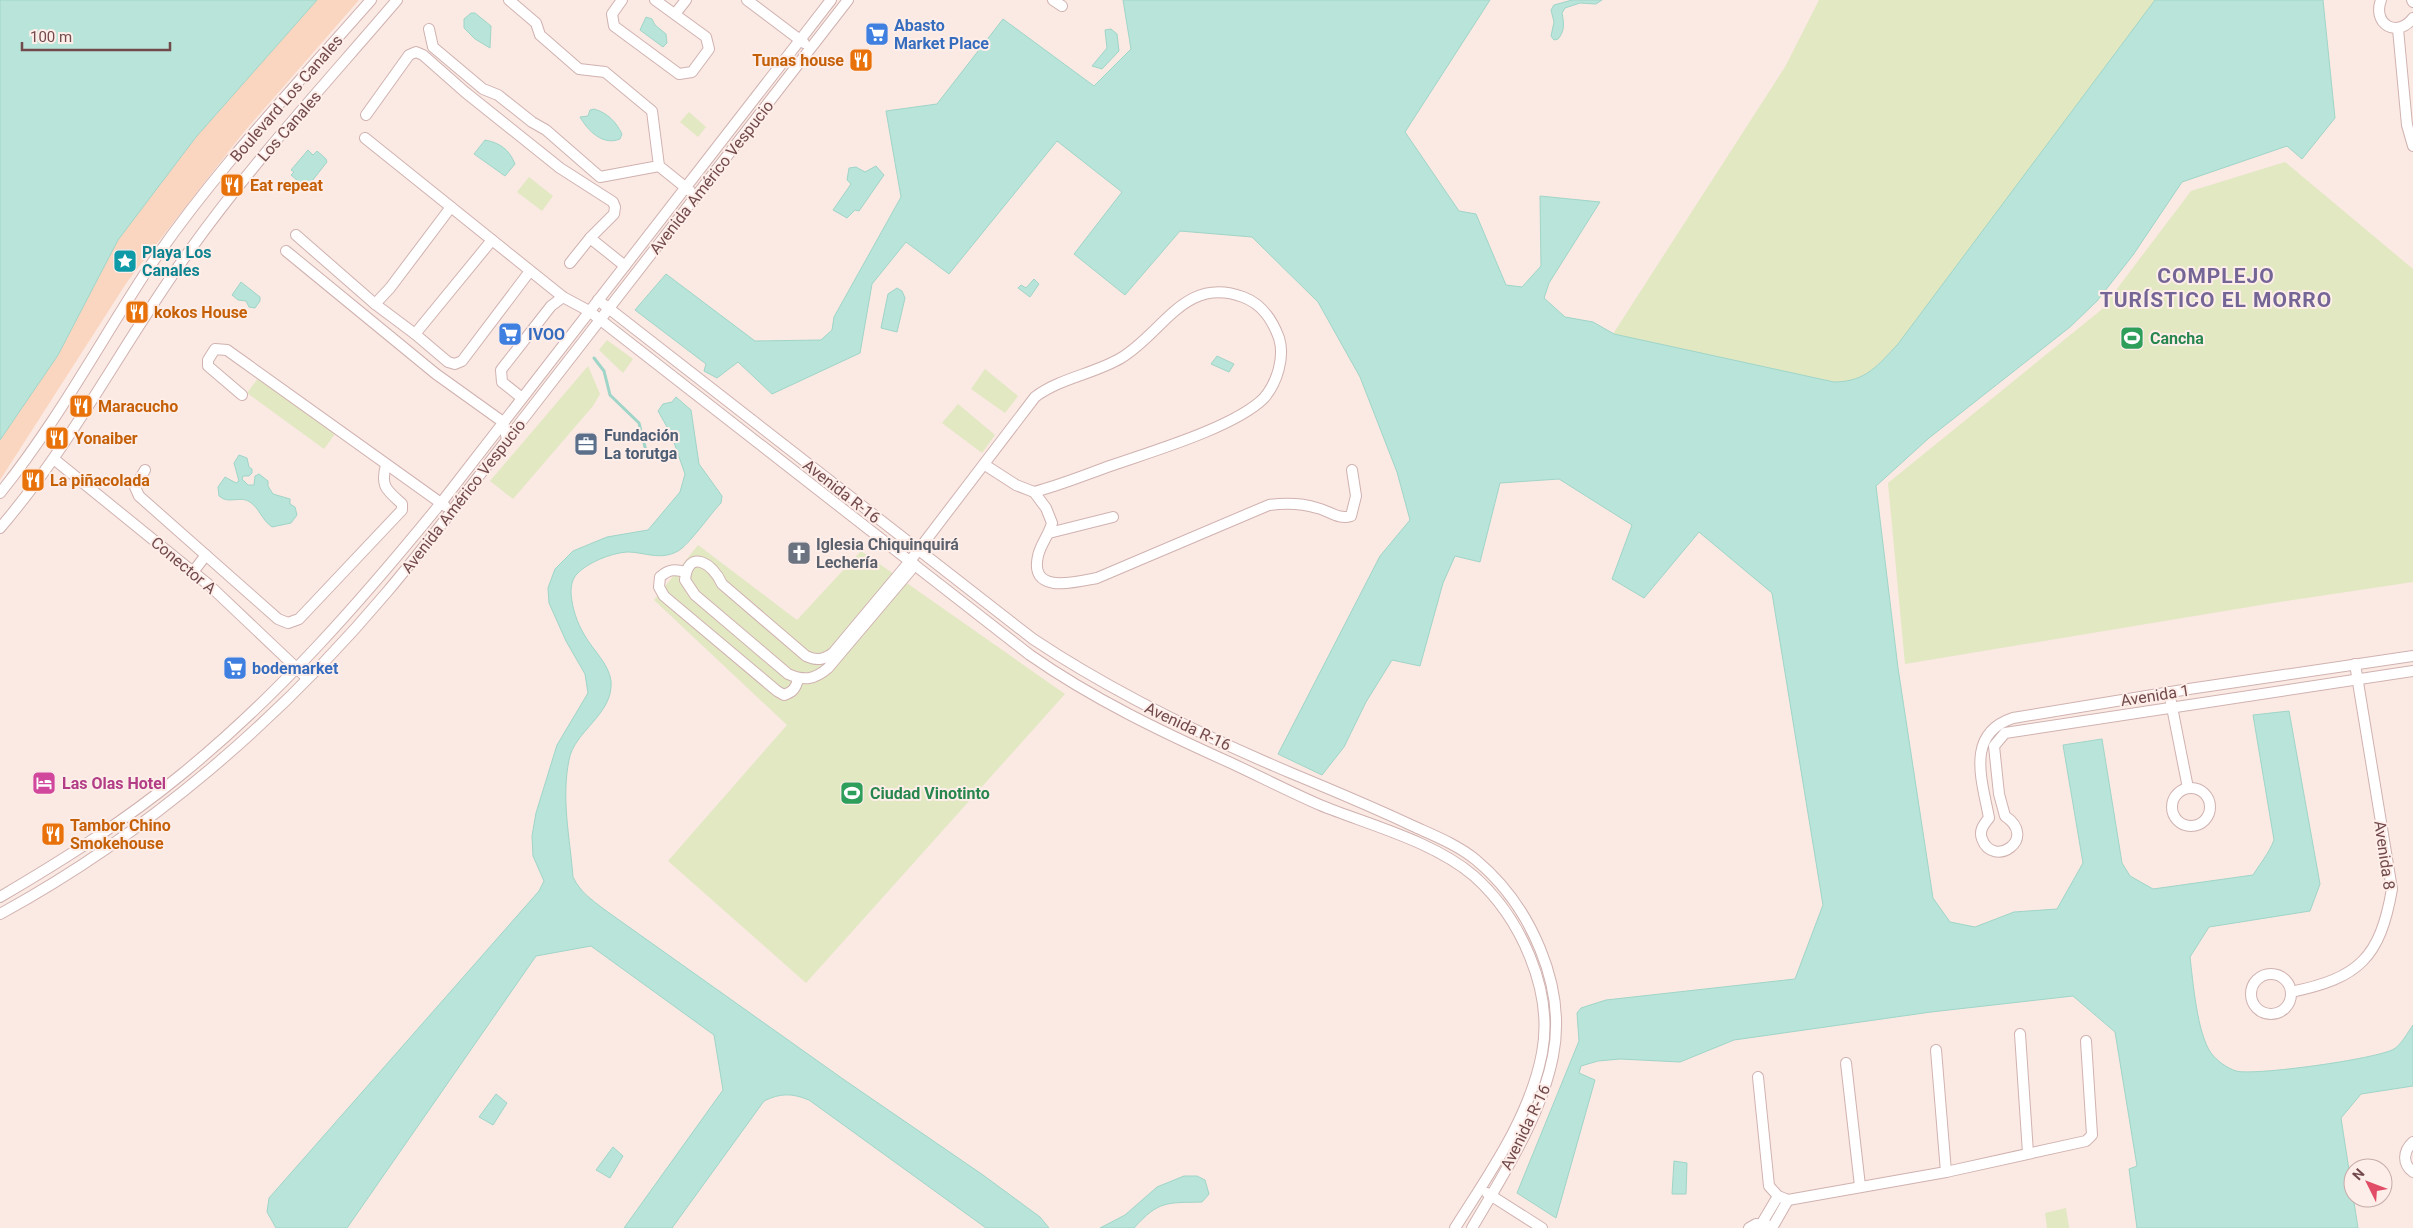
<svg xmlns="http://www.w3.org/2000/svg" width="2413" height="1228" viewBox="0 0 2413 1228" font-family="Roboto,sans-serif">
	<rect width="100%" height="100%" fill="#fbe9e3"/>
	<g fill="#e1e8c2">
		<path d="M1819,0H2155L1898,344C1877,365 1866,382 1834,382L1613,334L1785,67Z"/>
		<path d="M689,112L706,127L698,137L680,122Z"/>
		<path d="M2285,162L2413,269V582L2273,603L1905,664L1888,483L2101,310L2191,191Z"/>
		<path d="M529,177L553,196L542,211L517,192Z"/>
		<path d="M607,340L633,359L623,373L599,350Z"/>
		<path d="M588,366L600,394L593,406L513,499L490,481Z"/>
		<path d="M985,369L1018,396L1005,413L971,389Z"/>
		<path d="M259,377L335,434L324,449L247,393Z"/>
		<path d="M958,404L995,435L982,453L942,423Z"/>
		<path d="M698,545L797,620L861,551L1065,694L806,983L668,861L787,725L654,600Z"/>
		<path d="M2066,1208L2069,1228H2047L2045,1213Z"/>
	</g>
	<path fill="#fad5bf" d="M317,0H359L243,133L127,282L0,480V440L58,355L118,240L196,137Z"/>
	<g fill="#b9e4d9" stroke="#9fd5c8">
		<path d="M0,0H317L196,137L118,240L58,355L0,440Z"/>
		<path d="M1123,0H1490L1405,132L1459,211L1476,214L1506,285L1522,287L1541,266L1540,196L1600,202L1549,283L1544,298L1565,317L1593,322L1614,334L1834,382C1866,382 1878,365 1898,344L2155,0H2323L2335,118L2302,159L2287,146L2182,182L2133,255L2097,301L2070,327L1929,438L1876,486L1898,668L1933,898L1950,922L1975,927L2014,912L2057,909L2083,863L2063,745L2102,739L2122,863L2130,876L2153,889L2253,875C2261,862 2268,855 2274,840L2253,715L2289,711L2320,884L2310,911L2209,927L2190,957C2193,982 2197,1033 2211,1053C2217,1061 2227,1068 2236,1071C2254,1076 2377,1059 2394,1049C2401,1045 2408,1032 2413,1025V1086L2361,1094L2341,1118L2358,1228H2137L2129,1169L2137,1166L2115,1032L2073,996L1931,1012L1734,1040L1680,1062L1620,1059L1598,1061L1581,1066L1579,1073L1595,1080L1556,1218L1517,1193L1579,1041L1577,1013L1581,1008L1606,1000L1795,979L1823,905L1772,593L1699,532L1644,598L1612,579L1632,525L1559,479L1500,483L1480,562L1455,556L1443,583L1420,666L1392,660L1366,702L1344,747L1322,775L1278,754L1380,556L1410,520L1397,472L1360,377L1318,302L1252,237L1180,231L1125,295L1074,254L1122,192L1057,141L949,274L906,242L872,284L860,353L772,394L738,362L717,378L704,371L706,364L635,310L666,274L755,341L821,340L832,330L834,317L901,197L886,111L937,104L1003,19L1094,86L1131,49Z"/>
		<path d="M1572,0H1602L1596,4L1580,3L1565,8L1562,13C1564,23 1565,31 1558,39L1554,40L1551,36L1554,22L1551,10L1554,5Z"/>
		<path d="M471,13H475L491,26L490,48L475,39L464,28V19Z"/>
		<path d="M646,17L652,19L655,25L666,34L667,43L663,47L640,30Z"/>
		<path d="M1111,29L1117,34L1119,51L1102,69L1092,66L1107,48L1105,30Z"/>
		<path d="M594,109C608,113 616,122 622,134L620,139C603,146 588,131 580,117L588,116L590,110Z"/>
		<path d="M485,140C500,143 509,149 515,164L505,176L474,154Z"/>
		<path d="M308,150L313,155L317,151L326,159L327,162L308,186L305,187L291,175L294,172L291,170Z"/>
		<path d="M876,166L884,175L859,211L855,210L847,218L833,210L851,184L847,180L849,168L856,167L865,172Z"/>
		<path d="M1034,279L1039,284L1030,297L1018,288L1021,285L1026,288Z"/>
		<path d="M241,282L260,297V301L255,308L249,307L246,301L238,300L232,295Z"/>
		<path d="M897,288L902,291L905,298L897,332L881,328L888,294Z"/>
		<path d="M1217,356L1234,364L1229,372L1211,364Z"/>
		<path d="M676,397L691,410L699,464L722,496L721,503C711,513 689,545 678,551C660,561 645,552 627,552C611,553 586,563 576,575C572,580 571,586 571,593C572,608 577,623 585,636C593,650 609,664 611,681C614,714 574,731 569,760C561,799 570,838 573,877C580,892 592,900 605,910L843,1079L983,1175L1040,1217L1049,1228H986L809,1100C792,1093 780,1093 764,1101L672,1228H624L723,1090L714,1035L591,946L536,956L347,1228H276L267,1212L269,1198L539,891L544,881L533,856L532,836L536,813L557,745L588,693L585,674L566,641L549,603L548,588L555,569L573,551L607,537L648,530L680,492L685,474L671,434L658,411L663,404L672,402Z"/>
		<path d="M239,455L247,458L249,467L252,469V473L249,476H243L242,479L248,485H254L255,476L259,474L268,481V486L273,494L290,499V504L295,507L297,515L291,523L272,527C261,519 260,509 250,502C240,495 229,505 219,496L218,487L225,477L236,483L239,481L234,463Z"/>
		<path d="M496,1094L507,1103L493,1125L479,1117Z"/>
		<path d="M613,1147L623,1156L610,1178L596,1170Z"/>
		<path d="M1674,1161L1687,1163L1686,1194H1672Z"/>
		<path d="M1184,1176H1197L1205,1180L1209,1194L1202,1202C1167,1203 1159,1200 1134,1228H1100L1125,1215L1157,1187Z"/>
	</g>
	<g fill="none" stroke-linecap="round" stroke-linejoin="round">
		<path stroke="#9fd5c8" stroke-width="3" d="M594,358L604,371L610,395L639,423L646,451"/>
		<g stroke="#d0b2b0" stroke-width="12">
			<g id="street">
				<path d="M509,0L536,23L540,35L579,69L605,72L652,111L659,166L690,191"/>
				<path d="M622,0L612,14L614,26L679,74L692,72L709,49L706,37L655,0"/>
				<path d="M747,0L804,43"/>
				<path d="M1053,0L1062,6"/>
				<path d="M2381,0C2372,24 2397,39 2413,18"/>
				<path d="M2412,0L2413,2"/>
				<path d="M675,14L686,0"/>
				<path d="M429,29L433,47L483,89L498,95L532,122L546,130L600,177L659,166"/>
				<path d="M2398,29L2407,125L2413,146"/>
				<path d="M366,115L409,55L416,52L423,55L465,92L560,168L613,202L615,207L614,214L590,238L570,263"/>
				<path d="M365,138L563,297L589,311L1030,655C1093,699 1162,732 1231,763C1261,777 1290,792 1320,805C1369,825 1433,841 1474,876C1520,917 1554,990 1542,1053C1530,1117 1489,1174 1455,1228"/>
				<path d="M296,235L375,304L390,288L451,207"/>
				<path d="M590,238L625,266"/>
				<path d="M492,240L415,334L448,362L455,364L462,361L530,271"/>
				<path d="M286,251L436,374L503,422L507,439"/>
				<path d="M598,300L1033,639C1114,693 1201,735 1291,773C1332,790 1373,807 1413,826C1435,836 1458,845 1476,860C1530,905 1567,986 1553,1056C1541,1117 1503,1175 1472,1228"/>
				<path d="M375,304L415,334"/>
				<path d="M242,395L208,366V360L215,349L227,350L445,506"/>
				<path d="M522,398L502,382L501,370L551,306L563,297"/>
				<path d="M55,460L209,585L307,678"/>
				<path d="M985,465L1016,485L1034,492L1046,508L1052,523C1049,535 1040,545 1038,556C1029,595 1076,582 1097,578L1269,505C1285,503 1301,503 1317,508C1330,511 1338,520 1351,516L1356,496L1352,470"/>
				<path d="M145,470L135,487L139,496L278,619L288,623L299,619L402,510V504C387,490 380,487 386,465"/>
				<path d="M0,493C55,425 96,349 144,275C209,177 293,89 371,0"/>
				<path d="M0,528C73,443 124,341 190,250C253,162 327,82 397,0"/>
				<path d="M1049,533L1113,517"/>
				<path d="M915,565L828,668C814,680 804,681 788,674L695,595L685,580C688,548 713,563 722,584L806,656C817,661 823,660 833,653L910,561L1035,397C1060,378 1094,374 1121,358C1163,333 1185,275 1243,297C1262,304 1272,319 1279,338C1285,357 1277,383 1264,398C1235,427 1153,451 1113,465C1087,474 1061,485 1034,492"/>
				<path d="M193,572L206,555"/>
				<path d="M686,572C675,569 669,569 660,577L659,587L664,596L777,691L784,695C793,692 796,688 798,679"/>
				<path d="M2413,656L2189,689L2013,718C1965,734 1982,780 1989,818C1983,825 1979,831 1982,839C1993,869 2039,839 2005,816L1999,794L1994,746L2005,733L2413,671"/>
				<path d="M2169,692L2188,788"/>
				<circle cx="2191" cy="807" r="19"/>
				<path d="M0,897C63,860 125,821 182,774C279,695 362,600 441,503L831,0"/>
				<path d="M0,914C147,834 280,719 387,592C409,566 430,539 451,512L848,0"/>
				<circle cx="2271" cy="994" r="20"/>
				<path d="M2291,992C2359,978 2380,958 2392,889L2355,664"/>
				<path d="M2020,1034L2028,1153"/>
				<path d="M1936,1050L1946,1172"/>
				<path d="M1846,1063L1860,1186"/>
				<path d="M1758,1077L1769,1186L1778,1196L1788,1200L1946,1172L2086,1141L2092,1135L2086,1041"/>
				<path d="M2413,1142C2403,1151 2402,1164 2413,1172"/>
				<path d="M1487,1193L1542,1228"/>
				<path d="M1762,1223L1778,1196"/>
				<path d="M1749,1228L1756,1224L1767,1225"/>
				<path d="M1772,1228L1788,1200"/>
			</g>
		</g>
		<use href="#street" stroke="#fff" stroke-width="10"/>
	</g>
	<defs>
		<g id="supermarket-square" transform="scale(1.25)"><rect x="-9" y="-9" width="18" height="18" rx="4" fill="#3f7fe0" stroke="#feeee9"/><path d="M-6-5.5h2.5l.6 2H6L4.5 2H-2.5L-4.4-4H-6ZM-1.5 3.2a1.3 1.3 0 1 0 .1 0ZM3 3.2a1.3 1.3 0 1 0 .1 0Z" fill="#fff"/></g>
		<g id="restaurant-square" transform="scale(1.25)"><rect x="-9" y="-9" width="18" height="18" rx="4" fill="#e8710a" stroke="#feeee9"/><path d="M-5-6h1v4h1v-4h1v4h1v-4h1v5L-1.5 .5V6h-2V.5L-5-1ZM5-6V6H3V1.5H1.5Q1.5-4 5-6Z" fill="#fff"/></g>
		<g id="sight-square" transform="scale(1.25)"><rect x="-9" y="-9" width="18" height="18" rx="4" fill="#0f9aa8" stroke="#feeee9"/><path d="M0-6L1.8-2.2L6-1.7L2.9 1.2L3.7 5.4L0 3.3L-3.7 5.4L-2.9 1.2L-6-1.7L-1.8-2.2Z" fill="#fff"/></g>
		<g id="stadium-square" transform="scale(1.25)"><rect x="-9" y="-9" width="18" height="18" rx="4" fill="#2e9e5b" stroke="#feeee9"/><path d="M0-5a6.5 5 0 1 0 0 10a6.5 5 0 1 0 0-10ZM-3.5-1.8h7v3.6h-7Z" fill="#fff"/></g>
		<g id="office-square" transform="scale(1.25)"><rect x="-9" y="-9" width="18" height="18" rx="4" fill="#5c6f8a" stroke="#feeee9"/><path d="M-6-3h4V-5.5h4V-3h4V5H-6ZM-1-4.5V-3h2v-1.5ZM-6 0V1H6V0Z" fill="#fff"/></g>
		<g id="church-square" transform="scale(1.25)"><rect x="-9" y="-9" width="18" height="18" rx="4" fill="#6b7280" stroke="#feeee9"/><path d="M-1.2-6h2.4v3.5h3.3v2.4h-3.3V6h-2.4V-.1h-3.3v-2.4h3.3Z" fill="#fff"/></g>
		<g id="hotel-square" transform="scale(1.25)"><rect x="-9" y="-9" width="18" height="18" rx="4" fill="#d1479c" stroke="#feeee9"/><path d="M-6-4.5h1.5V1H6V5H4.5V3h-9V5H-6ZM-4 0a1.8 1.8 0 1 1 3.6 0ZM.5 0V-2.5h3Q6-2.5 6 0Z" fill="#fff"/></g>
	</defs>
	<g fill-rule="evenodd">
		<use href="#supermarket-square" x="877" y="34"/>
		<use href="#restaurant-square" x="861" y="60"/>
		<use href="#restaurant-square" x="232" y="185"/>
		<use href="#sight-square" x="125" y="261"/>
		<use href="#restaurant-square" x="137" y="312"/>
		<use href="#supermarket-square" x="510" y="334"/>
		<use href="#stadium-square" x="2132" y="338"/>
		<use href="#restaurant-square" x="81" y="406"/>
		<use href="#restaurant-square" x="57" y="438"/>
		<use href="#office-square" x="586" y="444"/>
		<use href="#restaurant-square" x="33" y="480"/>
		<use href="#church-square" x="799" y="553"/>
		<use href="#supermarket-square" x="235" y="668"/>
		<use href="#hotel-square" x="44" y="783"/>
		<use href="#stadium-square" x="852" y="793"/>
		<use href="#restaurant-square" x="53" y="834"/>
	</g>
	<g text-anchor="middle" stroke-width="4" stroke-linejoin="round" paint-order="stroke">
		<g font-size="16" font-weight="bold" fill="#366cbe" stroke="#feeee9" text-anchor="start">
			<text x="894" y="31">Abasto<tspan x="894" dy="18">Market Place</tspan></text>
			<text x="528" y="340">IVOO</text>
			<text x="252" y="674">bodemarket</text>
		</g>
		<g font-size="16" font-weight="bold" fill="#c56008" stroke="#feeee9" text-anchor="start">
			<text x="844" y="66" text-anchor="end">Tunas house</text>
			<text x="250" y="191">Eat repeat</text>
			<text x="154" y="318">kokos House</text>
			<text x="98" y="412">Maracucho</text>
			<text x="74" y="444">Yonaiber</text>
			<text x="50" y="486">La piñacolada</text>
			<text x="70" y="831">Tambor Chino<tspan x="70" dy="18">Smokehouse</tspan></text>
		</g>
		<g font-size="16" fill="#724a4c" stroke="#feeee9">
			<text transform="translate(286 98) rotate(-49)" y="6">Boulevard Los Canales</text>
			<text transform="translate(289 126) rotate(-49)" y="6">Los Canales</text>
			<text transform="translate(711 177) rotate(-52)" y="6">Avenida Américo Vespucio</text>
			<text transform="translate(842 491) rotate(38)" y="6">Avenida R-16</text>
			<text transform="translate(463 496) rotate(-52)" y="6">Avenida Américo Vespucio</text>
			<text transform="translate(184 565) rotate(40)" y="6">Conector A</text>
			<text transform="translate(2155 695) rotate(-9)" y="6">Avenida 1</text>
			<text transform="translate(1188 726) rotate(25)" y="6">Avenida R-16</text>
			<text transform="translate(2385 855) rotate(82)" y="6">Avenida 8</text>
			<text transform="translate(1525 1127) rotate(-64)" y="6">Avenida R-16</text>
		</g>
		<g font-size="16" font-weight="bold" fill="#0d838f" stroke="#feeee9" text-anchor="start">
			<text x="142" y="258">Playa Los<tspan x="142" dy="18">Canales</tspan></text>
		</g>
		<g font-size="16" font-weight="bold" fill="#27864d" stroke="#feeee9" text-anchor="start">
			<text x="2150" y="344">Cancha</text>
			<text x="870" y="799">Ciudad Vinotinto</text>
		</g>
		<g font-size="16" font-weight="bold" fill="#4e5e75" stroke="#feeee9" text-anchor="start">
			<text x="604" y="441">Fundación<tspan x="604" dy="18">La torutga</tspan></text>
		</g>
		<g font-size="16" font-weight="bold" fill="#5b616d" stroke="#feeee9" text-anchor="start">
			<text x="816" y="550">Iglesia Chiquinquirá<tspan x="816" dy="18">Lechería</tspan></text>
		</g>
		<g font-size="16" font-weight="bold" fill="#b23c85" stroke="#feeee9" text-anchor="start">
			<text x="62" y="789">Las Olas Hotel</text>
		</g>
		<g font-size="21" font-weight="bold" letter-spacing="1" fill="#736696" stroke="#feeee9">
			<text x="2216" y="283">COMPLEJO<tspan x="2216" dy="24">TURÍSTICO EL MORRO</tspan></text>
		</g>
	</g>
	<g transform="translate(2368 1183) rotate(312)"><circle r="24" fill="#feeee9" stroke="#c6acaa"/>
	<path d="M0-4L9 19L0 12L-9 19Z" fill="#e14d66"/>
	<text y="-8" font-size="14" font-weight="bold" text-anchor="middle" fill="#724a4c">N</text>
	</g>
	<path d="M22 42v8h148v-8" fill="none" stroke="#724a4c" stroke-width="2.5"/>
	<text x="30" y="42" font-size="15" fill="#724a4c" stroke="#feeee9" stroke-width="4" paint-order="stroke">100 m</text>
</svg>
